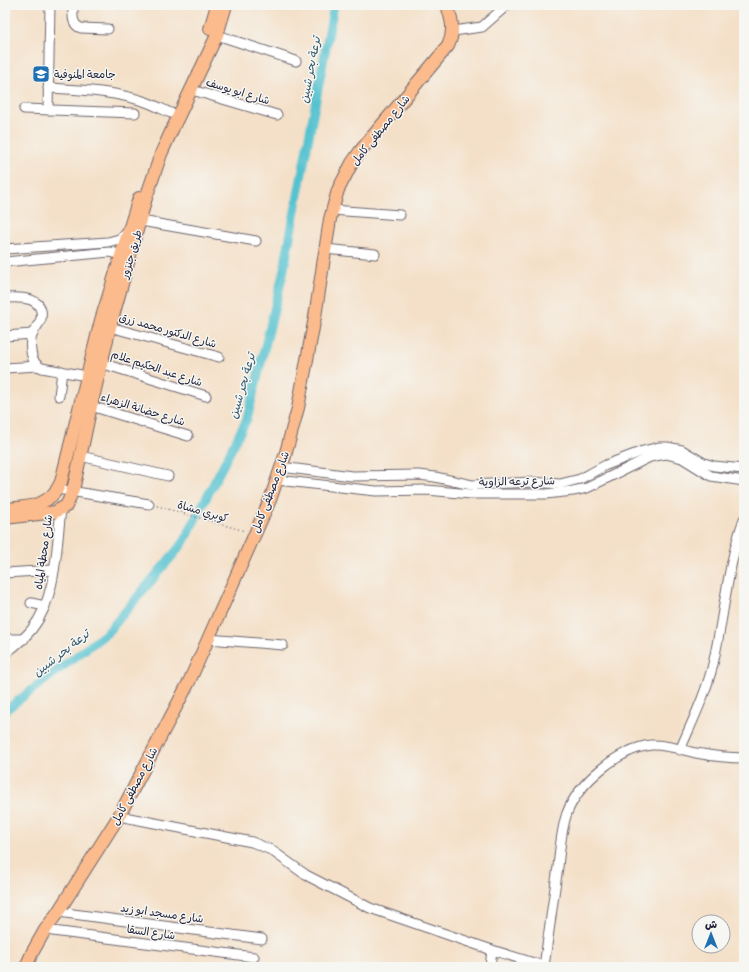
<svg xmlns="http://www.w3.org/2000/svg" width="749" height="972" viewBox="0 0 749 972" font-family="Pangolin,'Playpen Sans Arabic',sans-serif">
	<rect width="100%" height="100%" fill="#f6f6f2"/>
	<filter id="ink" filterUnits="userSpaceOnUse"><feTurbulence type="fractalNoise" baseFrequency=".025" numOctaves="2"/><feDisplacementMap in="SourceGraphic" scale="8" xChannelSelector="R" yChannelSelector="G"/><feConvolveMatrix kernelMatrix="1 2 1 2 8 2 1 2 1" color-interpolation-filters="sRGB"/></filter>
	<filter id="wash" filterUnits="userSpaceOnUse"><feTurbulence type="fractalNoise" baseFrequency=".012" numOctaves="4" result="noise"/><feDisplacementMap in="SourceGraphic" scale="16" xChannelSelector="R" yChannelSelector="G"/><feGaussianBlur stdDeviation="0.9" result="paint"/><feColorMatrix in="noise" values="0 0 0 0 0 0 0 0 0 0 0 0 0 0 0 0 0 1.4 0 .05"/><feComposite in="paint" operator="in"/></filter>
	<g filter="url(#wash)">
		<rect width="100%" height="100%" fill="#f4e0c8"/>
		<g fill="none" stroke-linecap="round" stroke-linejoin="round">
			<path stroke="#56c2d0" stroke-width="9" d="M5,712L7,709L108,632L183,543L247,419L283,274L334,5"/>
		</g>
	</g>
	<g filter="url(#ink)">
		<g fill="none" stroke-linecap="round" stroke-linejoin="round">
			<g stroke="#6c646c" stroke-width="11">
				<g id="minor">
					<path d="M73,5C73,14 71,25 81,28L108,29"/>
					<path d="M453,31L482,27L507,5"/>
					<path d="M217,35L296,61"/>
					<path d="M48,88C81,90 115,91 146,102C155,105 163,110 171,113"/>
					<path d="M192,90L277,115"/>
					<path d="M24,109L135,113"/>
					<path d="M48,110L50,5"/>
					<path d="M332,210L400,215"/>
					<path d="M141,221L256,241"/>
					<path d="M5,249L108,242L119,239L128,232"/>
					<path d="M325,249L375,254"/>
					<path d="M5,262L110,252L115,253L120,257"/>
					<path d="M5,298C19,297 45,296 41,319C39,325 34,329 32,335C29,345 30,364 42,368L87,376"/>
					<path d="M110,327L219,357"/>
					<path d="M5,336L33,334"/>
					<path d="M101,363L206,396"/>
					<path d="M5,368L38,366"/>
					<path d="M59,396L62,371"/>
					<path d="M91,406L188,436"/>
					<path d="M80,456L168,476"/>
					<path d="M281,467L352,476L419,475L435,477L472,485L531,482L560,484L580,479L606,465L643,451L659,447H667L682,450L704,463L714,466L744,469"/>
					<path d="M277,480L376,491L427,490L471,494H546L573,491L587,488L650,457L666,454L682,458L711,476L744,481"/>
					<path d="M58,489L149,504"/>
					<path d="M5,573L54,570"/>
					<path d="M31,603L45,606"/>
					<path d="M5,639H24"/>
					<path d="M208,639L283,645"/>
					<path d="M5,654C15,646 24,639 32,629C57,597 56,548 61,510"/>
					<path d="M680,750C692,722 706,694 713,664C724,616 727,566 744,519"/>
					<path d="M119,816L252,842L271,850L306,875L370,908L492,950L547,967"/>
					<path d="M58,912L262,939"/>
					<path d="M45,930L254,957"/>
					<path d="M544,966C549,933 553,900 558,867C560,849 561,830 567,813C579,782 619,749 651,745C667,744 681,750 696,753C712,756 728,758 744,758"/>
					<path d="M490,967L492,950"/>
				</g>
			</g>
			<g stroke="#6c646c" stroke-width="14">
				<g id="major">
					<path d="M210,29L217,5"/>
					<path d="M5,509C29,507 50,507 61,482L101,320L139,198"/>
					<path d="M5,518L55,512L66,506L69,500L74,486L91,406L110,327L146,198L161,154L171,132L217,35L226,5"/>
					<path d="M26,967L32,953L45,930L58,912L119,816L189,682L270,500L285,456L298,408L315,317L330,219L338,190L352,163L361,150L448,46C455,31 452,20 447,5"/>
				</g>
			</g>
			<path stroke="#6c646c" stroke-width="1.5" stroke-dasharray="1 3" stroke-linecap="butt" d="M157,506L245,531"/>
			<use href="#minor" stroke="#fff" stroke-width="9"/>
			<use href="#major" stroke="#fbbb8c" stroke-width="12"/>
		</g>
	</g>
	<defs>
		<g id="university-square" transform="scale(0.9)"><rect x="-9" y="-9" width="18" height="18" rx="4" fill="#1f6fb2" stroke="#f6f6f2"/><path d="M0-5L7-2L0 1L-7-2ZM-4 1L0 2.5L4 1V4Q0 6-4 4Z" fill="#fff"/></g>
	</defs>
	<g fill-rule="evenodd">
		<use href="#university-square" x="41" y="74"/>
	</g>
	<g text-anchor="middle" stroke-width="3" stroke-linejoin="round" paint-order="stroke">
		<g font-size="11" fill="#22223b" stroke="#f6f6f2" text-anchor="start">
			<text x="54" y="78">جامعة المنوفية</text>
		</g>
		<g font-size="11" fill="#22223b" stroke="#f6f6f2">
			<text transform="translate(238 91) rotate(17)" y="4">شارع ابو يوسف</text>
			<text transform="translate(380 130) rotate(-51)" y="4">شارع مصطفى كامل</text>
			<text transform="translate(131 254) rotate(-73)" y="4">طريق جنزور</text>
			<text transform="translate(168 330) rotate(16)" y="4">شارع الدكتور محمد زرق</text>
			<text transform="translate(157 368) rotate(18)" y="4">شارع عبد الحكيم علام</text>
			<text transform="translate(143 409) rotate(17)" y="4">شارع حضانة الزهراء</text>
			<text transform="translate(517 481) rotate(-1)" y="4">شارع ترعه الزاوية</text>
			<text transform="translate(270 492) rotate(-69)" y="4">شارع مصطفى كامل</text>
			<text transform="translate(203 511) rotate(16)" y="4">كوبري مشاة</text>
			<text transform="translate(43 552) rotate(-82)" y="4">شارع محطة المياه</text>
			<text transform="translate(134 786) rotate(-62)" y="4">شارع مصطفى كامل</text>
			<text transform="translate(162 913) rotate(8)" y="4">شارع مسجد ابو زيد</text>
			<text transform="translate(151 932) rotate(8)" y="4">شارع السقا</text>
		</g>
		<g font-size="12" font-style="italic" fill="#345a6f" stroke="#f6f6f2">
			<text transform="translate(310 70) rotate(-79)" y="4">ترعة بحر شبين</text>
			<text transform="translate(242 386) rotate(-74)" y="4">ترعة بحر شبين</text>
			<text transform="translate(61 653) rotate(-38)" y="4">ترعة بحر شبين</text>
		</g>
	</g>
	<rect width="749" height="972" fill="none" stroke="#f6f6f2" stroke-width="20"/>
	<g transform="translate(711 934)"><circle r="19" fill="#f6f6f2" stroke="#a1a1a9"/>
	<path d="M0-3L7 15L0 10L-7 15Z" fill="#1f6fb2"/>
	<text y="-6" font-size="11" font-weight="bold" text-anchor="middle" fill="#22223b">ش</text>
	</g>
</svg>
